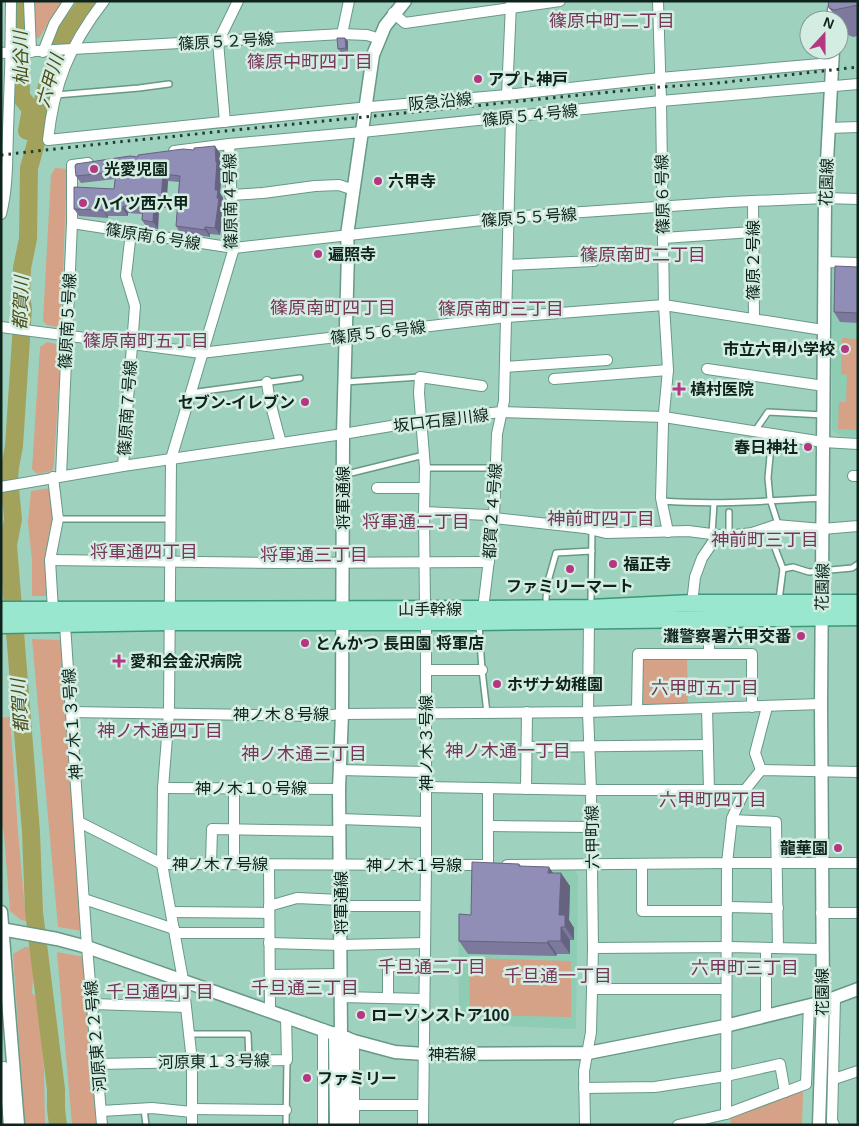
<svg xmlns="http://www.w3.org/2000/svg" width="859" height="1126" viewBox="0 0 859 1126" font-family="Arial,'Noto Sans JP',sans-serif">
	<rect width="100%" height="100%" fill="#9fd2be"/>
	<g fill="#8fccb4">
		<path d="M836,265L858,266V437L840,436L832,430V268Z"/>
		<path d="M574,870L578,875L576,1029L502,1026L500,1019L459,1016L458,918L479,917V871Z"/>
	</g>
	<g fill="#d5a187">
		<path d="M33,1H62L39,38H36L34,35Z"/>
		<path d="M55,168L67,169L61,323L57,327L47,325L43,321L51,175Z"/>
		<path d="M842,338L858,339V430L838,429L839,402H846L847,375L841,374Z"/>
		<path d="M47,342L56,344L61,349L54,464L52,471L37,474L32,469L40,347Z"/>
		<path d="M50,488L54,518L50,528L45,557L48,596H32V561L28,522L31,491Z"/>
		<path d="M32,639L61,640L82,931L58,927Z"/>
		<path d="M646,658H687L688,707L645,708L641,702V663Z"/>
		<path d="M10,717L18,832L26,921L21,920L10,911L4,834L1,821V718Z"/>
		<path d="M25,947H29L34,966L32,993L38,999L44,1070L45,1125H25L13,954Z"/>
		<path d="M57,952L84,957L96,1125H72Z"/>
		<path d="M469,958L571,961V1017L470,1015Z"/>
		<path d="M799,1090L803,1093L802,1125H731L730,1118Z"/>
	</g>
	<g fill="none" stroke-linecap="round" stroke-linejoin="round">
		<g stroke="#a3a25c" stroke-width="18">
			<path d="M20,1L21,97L31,109L27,131"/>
			<path d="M58,1125L56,1109V1089L34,912L31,832L8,545L13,519L9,479L10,467L14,446L23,308L21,298L22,268L28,239L29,168L36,143L44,96L64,34L88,1"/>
		</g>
		<g stroke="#679986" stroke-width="8">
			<g id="service">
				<path d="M56,95L139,88L169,84"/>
				<path d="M345,382L420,377"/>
				<path d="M190,393L300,378"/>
				<path d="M755,431L768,412L823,415"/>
				<path d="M772,434L768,478L770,499L778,524"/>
				<path d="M425,468H495"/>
				<path d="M343,475L424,455"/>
				<path d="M662,501C716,505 768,501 822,498"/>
				<path d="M729,512V536"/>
				<path d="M58,519H170"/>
				<path d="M712,534L714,503"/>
				<path d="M783,569L793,567L809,572L852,568L858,564"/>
				<path d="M546,599L547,585L556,553L592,551"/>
				<path d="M591,599L592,530"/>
				<path d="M779,600L783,569L775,548L777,532L788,530"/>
				<path d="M479,625L482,670L487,713"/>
				<path d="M189,1034H248L249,1061"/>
				<path d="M144,1109L146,1125"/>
				<path d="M286,1125L287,1060"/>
			</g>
		</g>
		<g stroke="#679986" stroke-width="12">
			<g id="minor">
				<path d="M29,1L31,52"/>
				<path d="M104,1C69,46 54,84 48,140L359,108L507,95L660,78L832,63"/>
				<path d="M658,1L661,101L664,305L668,370L663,424L661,498L668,532"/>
				<path d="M393,13L405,23L560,1"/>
				<path d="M342,34L349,1"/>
				<path d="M43,52L54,24L69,1"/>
				<path d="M1,53L342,34L367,35L380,39"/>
				<path d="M507,95L511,4"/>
				<path d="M225,122L218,42L238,1"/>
				<path d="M828,128L858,127"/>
				<path d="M174,151L229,144L362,132L661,101L858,84"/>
				<path d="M230,195L263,193L315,186L339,185L354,190"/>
				<path d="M753,201L754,319"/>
				<path d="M1,214C8,187 7,159 8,131C10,88 11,45 11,1"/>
				<path d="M72,223L234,248L509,217L730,202L825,198L858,199"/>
				<path d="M663,238L753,232"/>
				<path d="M825,262L858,263"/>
				<path d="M508,265L594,261"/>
				<path d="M1,327L201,353L507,317L664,305L823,330"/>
				<path d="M505,367L607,360"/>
				<path d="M707,369L824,386"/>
				<path d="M554,379L668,370"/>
				<path d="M267,382C269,403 276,423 281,443"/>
				<path d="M123,466L135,306L126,276L131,232"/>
				<path d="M61,476L72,223V165L88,163"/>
				<path d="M853,476H858"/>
				<path d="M1,487L123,466L343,434L421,421L501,412L664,417L823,442L858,444"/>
				<path d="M377,488H424"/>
				<path d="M424,512L488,515L494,518L585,528L606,533L688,531L727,536L752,533L776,525L822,529L858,526"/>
				<path d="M50,560L281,563L489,562"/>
				<path d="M692,603L695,577L702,558L717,536"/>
				<path d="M425,609L424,512L425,468L419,393L420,377L482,386"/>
				<path d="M483,609L494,518L497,434L504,401L511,117"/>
				<path d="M53,610L50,560L58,519L53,477"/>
				<path d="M709,618V654"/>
				<path d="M65,625L87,947L102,1125"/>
				<path d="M426,670H482"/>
				<path d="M707,708L709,790"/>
				<path d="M637,710L638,654H752V707"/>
				<path d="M71,712L321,716L342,714L588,712L821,704"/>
				<path d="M527,747L708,745"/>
				<path d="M340,770L425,772"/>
				<path d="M761,770L755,753L767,707"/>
				<path d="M425,787L591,790H745"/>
				<path d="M163,788L339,789"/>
				<path d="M526,789L527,712"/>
				<path d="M340,819L425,822"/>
				<path d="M732,820L776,822L778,948"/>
				<path d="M79,822L162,864L485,865"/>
				<path d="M488,826L592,827"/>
				<path d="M211,864L212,829L340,831"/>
				<path d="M234,864V788"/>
				<path d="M642,864V911H727"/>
				<path d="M269,865L270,1011"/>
				<path d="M488,865V788"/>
				<path d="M507,865L727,863L732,818L745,790L761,770L858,772"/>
				<path d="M84,899L174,929"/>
				<path d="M269,906L297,898L341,900"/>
				<path d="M341,906H425"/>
				<path d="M727,907L778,908"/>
				<path d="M171,912L269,913"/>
				<path d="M821,913H858"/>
				<path d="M175,933H269"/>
				<path d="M269,943L341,945L425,943"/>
				<path d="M593,948L727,947L821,949"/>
				<path d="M270,975L341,974"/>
				<path d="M592,989H726"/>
				<path d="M341,997L424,999"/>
				<path d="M388,998V966H425"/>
				<path d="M92,1004L186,1007"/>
				<path d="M766,1016V948"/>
				<path d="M98,1064L287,1060L286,1016"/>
				<path d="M4,1067L9,1125"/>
				<path d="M834,1079L858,1071"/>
				<path d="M584,1088L655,1087L726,1076L780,1064L785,1092"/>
				<path d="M354,1105H423"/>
				<path d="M192,1109L286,1110"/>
				<path d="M101,1111L152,1108L192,1112"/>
				<path d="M726,1114L727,863H858"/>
				<path d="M192,1125V1061L183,980L162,864L163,788L169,712L171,459L234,248L229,144"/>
				<path d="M323,1125V1029"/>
				<path d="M354,1125V1041"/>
				<path d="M423,1125L426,865V621"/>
				<path d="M585,1125L584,1071L591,1032L593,948L591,790L588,712L589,620"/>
				<path d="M678,1125L726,1114L806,1084L809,1005"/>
				<path d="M834,1125L832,1121L835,998"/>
			</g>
		</g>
		<g stroke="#679986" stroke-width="15">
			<g id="tertiary">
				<path d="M834,20V10L837,1"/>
				<path d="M1,912L18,1125"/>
				<path d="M1,929L57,939L87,947L354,1041L395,1052L424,1054L588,1053L725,1026L823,1002L858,989"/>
				<path d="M335,1033L336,1125"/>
				<path d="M341,1035L339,789L342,714L343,434L348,253L347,235L373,55L385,26L405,1"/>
				<path d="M347,1125V1038"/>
				<path d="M819,1125L823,1002L821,704L825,198L833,50"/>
			</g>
		</g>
		<g stroke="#3c987a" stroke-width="19">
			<g id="primary">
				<path d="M1,610L483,609L590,608L692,603H858"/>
				<path d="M1,625L168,622H479L858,617"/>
			</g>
		</g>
		<use href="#service" stroke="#fff" stroke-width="5"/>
		<use href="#minor" stroke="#fff" stroke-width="10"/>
		<use href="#tertiary" stroke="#fff" stroke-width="12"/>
		<use href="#primary" stroke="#99e7ce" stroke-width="16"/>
		<path stroke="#233d33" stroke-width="3" stroke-dasharray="2.5 5" stroke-linecap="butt" d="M1,155L127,141L660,87L718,83L858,67"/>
	</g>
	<g fill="#7c799d">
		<path d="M858,1V36L853,37L848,35L839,22V20H838L829,8Z"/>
		<path d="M348,41V51L341,52L338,49Z"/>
		<path d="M220,153V167L222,169L220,193L223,198L222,203L224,206L220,235L210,234V237L180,233L176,226L179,182L168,181L166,208H159L158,229L147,228L142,220V214L128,213V216H108V218L79,216L74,209L114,189L115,179L81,183L76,176L138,157Z"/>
		<path d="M858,267V323L840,322L834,312Z"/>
		<path d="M519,864L521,866L553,873L570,886L569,920L574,928V940H570V954H557L556,956L468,954L459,941L471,915Z"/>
	</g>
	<g fill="#65637f">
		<path d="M345,38L348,41V51L346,48Z"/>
		<path d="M215,146L220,153V167L222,169L220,193L223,198L222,203L224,206L220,235L215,228L216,162Z"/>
		<path d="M163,174L168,181L166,208L161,201Z"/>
		<path d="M154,201L159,208L158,229L153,222Z"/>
		<path d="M123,206L128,213V216L123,209Z"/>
		<path d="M103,209L108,216V218L103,210Z"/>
		<path d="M205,227L210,234V237L205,230Z"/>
		<path d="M549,867L558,880L548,873Z"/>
		<path d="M561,873L570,886L569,920L574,928V940L565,927L559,915Z"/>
		<path d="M561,927L570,940V954L561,941Z"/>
		<path d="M548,941L557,954L556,956L547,943Z"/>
	</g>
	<g fill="#908db6" stroke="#65637f">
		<path d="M828,1H858V5L834,10L829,8Z"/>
		<path d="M337,38H345L346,48L338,49Z"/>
		<path d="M215,146L216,162H217L215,190H218L217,198H219L215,228L205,227V230L176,226L180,176L163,174L161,201H154L153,222L142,220L143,207L123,206V209H103V210L74,209V187L114,189L116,172L76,176L75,166L76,164L130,156L138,157V155L183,149L194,150V148Z"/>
		<path d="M835,266L858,267V313L834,312Z"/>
		<path d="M472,862L519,864V866L549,867L548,873H561L559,915H565V927H561V941H548L547,943L459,941V914L471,915Z"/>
	</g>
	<g fill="#b63682" stroke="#d3ede2" stroke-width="2">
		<circle cx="478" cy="79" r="5"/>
		<circle cx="94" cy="169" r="5"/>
		<circle cx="378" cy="181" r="5"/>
		<circle cx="83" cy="203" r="5"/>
		<circle cx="318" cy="254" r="5"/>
		<circle cx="845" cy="349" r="5"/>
		<path d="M676.5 381.5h5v5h5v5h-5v5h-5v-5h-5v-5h5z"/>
		<circle cx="305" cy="402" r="5"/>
		<circle cx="808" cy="447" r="5"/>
		<circle cx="613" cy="564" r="5"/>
		<circle cx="570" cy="569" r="5"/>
		<circle cx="801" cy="636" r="5"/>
		<circle cx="305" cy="643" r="5"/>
		<path d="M116.5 653.5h5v5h5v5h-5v5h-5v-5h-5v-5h5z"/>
		<circle cx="497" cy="684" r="5"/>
		<circle cx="838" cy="848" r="5"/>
		<circle cx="361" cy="1015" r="5"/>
		<circle cx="307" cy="1078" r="5"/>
	</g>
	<g text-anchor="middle" stroke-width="5" stroke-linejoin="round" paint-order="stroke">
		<g font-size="16" fill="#0e231b" stroke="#d3ede2">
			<text transform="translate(226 41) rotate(-3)" y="6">篠原５２号線</text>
			<text transform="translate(440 101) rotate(-5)" y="6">阪急沿線</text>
			<text transform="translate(530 115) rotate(-6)" y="6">篠原５４号線</text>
			<text transform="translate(826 182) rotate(-88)" y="6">花園線</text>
			<text transform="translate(662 194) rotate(-91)" y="6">篠原６号線</text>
			<text transform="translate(230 201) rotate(-91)" y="6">篠原南４号線</text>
			<text transform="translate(529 217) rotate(-4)" y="6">篠原５５号線</text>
			<text transform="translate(153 236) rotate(9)" y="6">篠原南６号線</text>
			<text transform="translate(753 260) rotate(-90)" y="6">篠原２号線</text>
			<text transform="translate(67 321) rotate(-87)" y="6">篠原南５号線</text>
			<text transform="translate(378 332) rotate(-7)" y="6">篠原５６号線</text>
			<text transform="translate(127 408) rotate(-86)" y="6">篠原南７号線</text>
			<text transform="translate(441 420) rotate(-7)" y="6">坂口石屋川線</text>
			<text transform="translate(343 498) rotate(-90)" y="6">将軍通線</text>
			<text transform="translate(492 511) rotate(-86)" y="6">都賀２４号線</text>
			<text transform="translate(822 587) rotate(-89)" y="6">花園線</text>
			<text x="430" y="615">山手幹線</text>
			<text x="281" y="720">神ノ木８号線</text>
			<text transform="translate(72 724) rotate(-94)" y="6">神ノ木１３号線</text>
			<text transform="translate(426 743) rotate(-90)" y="6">神ノ木３号線</text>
			<text x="251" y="794">神ノ木１０号線</text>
			<text transform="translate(592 837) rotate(-91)" y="6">六甲町線</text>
			<text x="220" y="870">神ノ木７号線</text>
			<text x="414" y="871">神ノ木１号線</text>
			<text transform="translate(341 903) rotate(-90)" y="6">将軍通線</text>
			<text transform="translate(822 992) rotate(-90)" y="6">花園線</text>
			<text transform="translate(95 1036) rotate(-95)" y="6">河原東２２号線</text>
			<text x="452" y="1060">神若線</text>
			<text transform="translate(214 1061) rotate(-1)" y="6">河原東１３号線</text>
		</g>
		<g font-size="16" font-weight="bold" fill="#0e231b" stroke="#d3ede2" text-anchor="start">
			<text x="488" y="85">アプト神戸</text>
			<text x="104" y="175">光愛児園</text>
			<text x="388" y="187">六甲寺</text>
			<text x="93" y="209">ハイツ西六甲</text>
			<text x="328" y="260">遍照寺</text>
			<text x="835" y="355" text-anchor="end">市立六甲小学校</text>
			<text x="690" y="395">槙村医院</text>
			<text x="295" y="408" text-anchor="end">セブン-イレブン</text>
			<text x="798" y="453" text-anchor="end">春日神社</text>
			<text x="623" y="570">福正寺</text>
			<text x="570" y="592" text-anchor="middle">ファミリーマート</text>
			<text x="791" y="642" text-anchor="end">灘警察署六甲交番</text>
			<text x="315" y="649">とんかつ 長田園 将軍店</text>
			<text x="130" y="667">愛和会金沢病院</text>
			<text x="507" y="690">ホザナ幼稚園</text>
			<text x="828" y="854" text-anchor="end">龍華園</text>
			<text x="371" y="1021">ローソンストア100</text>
			<text x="317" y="1084">ファミリー</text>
		</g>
		<g font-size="18" fill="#77375a" stroke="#d3ede2">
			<text x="612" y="27">篠原中町二丁目</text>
			<text x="310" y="68">篠原中町四丁目</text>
			<text x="643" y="261">篠原南町二丁目</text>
			<text x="333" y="314">篠原南町四丁目</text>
			<text x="501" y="315">篠原南町三丁目</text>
			<text x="146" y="347">篠原南町五丁目</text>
			<text x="601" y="525">神前町四丁目</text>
			<text x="416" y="528">将軍通二丁目</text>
			<text x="765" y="546">神前町三丁目</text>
			<text x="144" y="558">将軍通四丁目</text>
			<text x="314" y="561">将軍通三丁目</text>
			<text x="705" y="694">六甲町五丁目</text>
			<text x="160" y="737">神ノ木通四丁目</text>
			<text x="508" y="757">神ノ木通一丁目</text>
			<text x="304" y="760">神ノ木通三丁目</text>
			<text x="713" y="806">六甲町四丁目</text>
			<text x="432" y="973">千旦通二丁目</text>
			<text x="745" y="974">六甲町三丁目</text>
			<text x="558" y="982">千旦通一丁目</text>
			<text x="305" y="994">千旦通三丁目</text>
			<text x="160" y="998">千旦通四丁目</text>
		</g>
		<g font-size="18" font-style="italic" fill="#4d4d17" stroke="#d3ede2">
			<text transform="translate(21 58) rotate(-91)" y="6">杣谷川</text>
			<text transform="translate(50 81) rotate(-74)" y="6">六甲川</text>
			<text transform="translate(21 303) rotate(-88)" y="6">都賀川</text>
			<text transform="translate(20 706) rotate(-94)" y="6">都賀川</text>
		</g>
	</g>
	<rect width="859" height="1126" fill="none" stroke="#0e231b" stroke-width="5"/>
	<g transform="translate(824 35) rotate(21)"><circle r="24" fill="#d3ede2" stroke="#849c92"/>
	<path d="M0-4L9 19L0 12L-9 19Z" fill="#b63682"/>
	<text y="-8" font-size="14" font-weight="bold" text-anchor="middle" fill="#0e231b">N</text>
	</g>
</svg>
